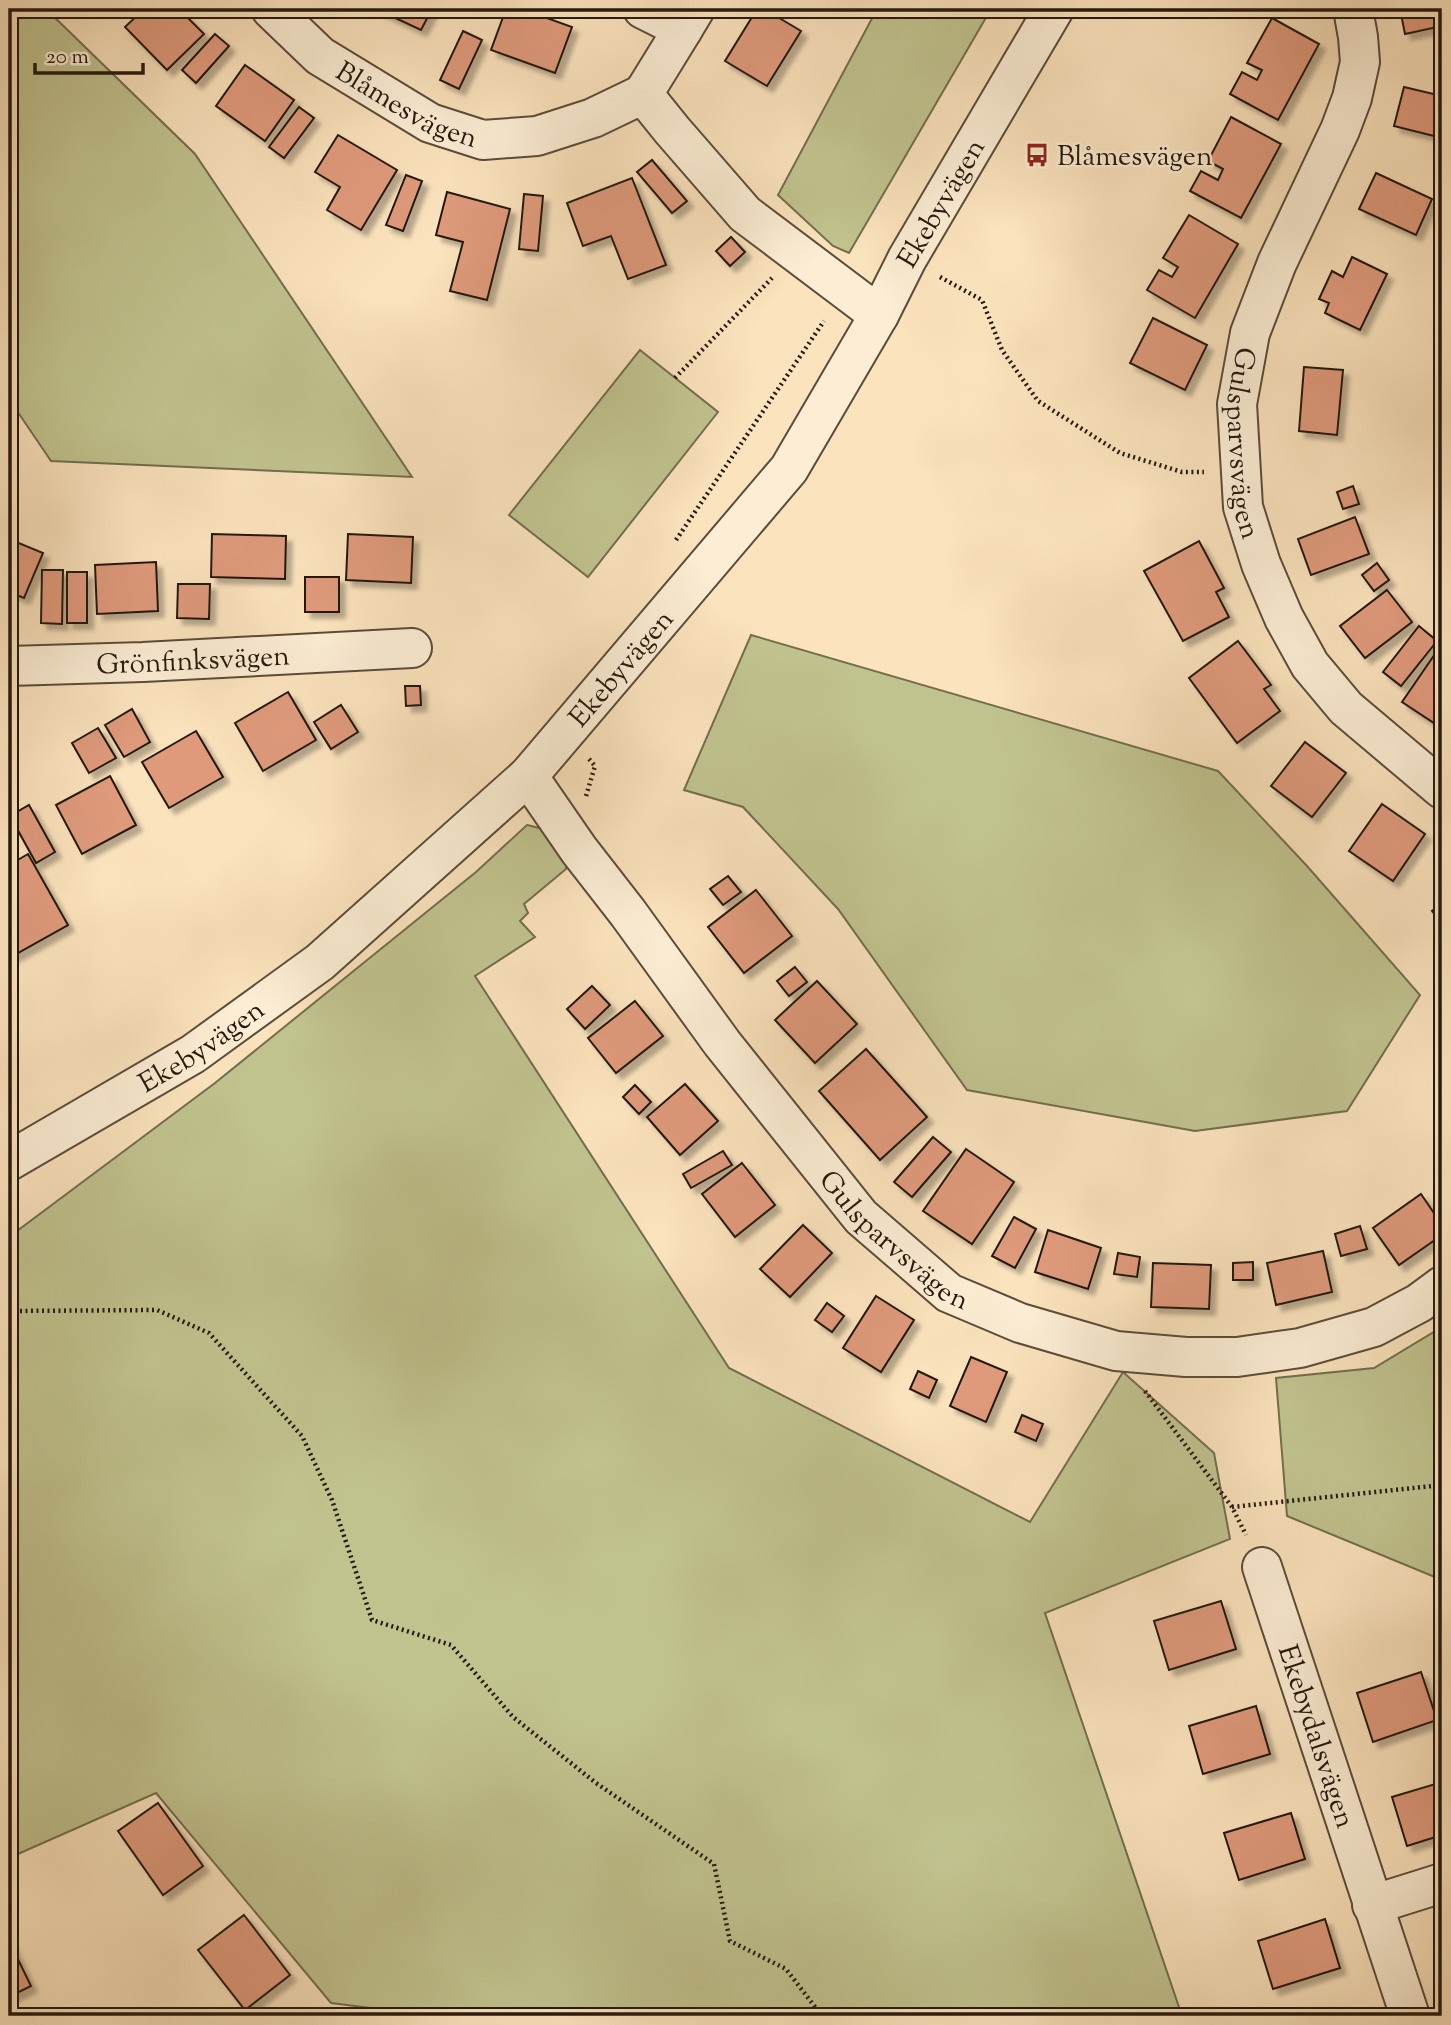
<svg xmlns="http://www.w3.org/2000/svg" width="1451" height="2025" viewBox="0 0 1451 2025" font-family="'Sorts Mill Goudy',serif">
	<defs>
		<filter id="shadow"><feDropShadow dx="6" dy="6" stdDeviation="2" flood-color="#0004"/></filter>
	</defs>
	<rect width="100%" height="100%" fill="#fbe3bd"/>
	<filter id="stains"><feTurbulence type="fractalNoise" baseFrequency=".00286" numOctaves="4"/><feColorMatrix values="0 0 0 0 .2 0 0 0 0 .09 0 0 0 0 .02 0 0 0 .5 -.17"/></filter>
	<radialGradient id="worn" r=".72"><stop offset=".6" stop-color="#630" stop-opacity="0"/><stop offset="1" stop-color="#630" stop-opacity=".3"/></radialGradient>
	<g fill="#c1c38f" stroke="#726e4f" stroke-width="2">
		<path d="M9,9H46L195,154L412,477L51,461L9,399Z"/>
		<path d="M877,9H991L849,253L833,246L778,195Z"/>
		<path d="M640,350L718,412L588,577L509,515Z"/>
		<path d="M751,635L1218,771L1307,866L1420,995L1347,1111L1195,1131L967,1090L838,909L743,807L684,790Z"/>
		<path d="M527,825L551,831L568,854L566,869L524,904L528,913L520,921L535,937L475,976L729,1368L1030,1522L1123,1372L1214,1453L1230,1539L1045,1613L1182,2016H434L331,2003L156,1793L9,1858V1237L215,1083L476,872Z"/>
		<path d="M1442,1327V1580L1287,1516L1276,1378L1374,1368Z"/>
	</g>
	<g fill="#df9a7c" stroke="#24190f" stroke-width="2" filter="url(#shadow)">
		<path d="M144,9H179L204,34L167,70L125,27Z"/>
		<path d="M376,9H432L421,30Z"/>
		<path d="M506,9H522L572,27L555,73L491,50Z"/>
		<path d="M757,9H764L801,31L767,86L725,61Z"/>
		<path d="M1400,9H1442V26L1405,34Z"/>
		<path d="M1272,18L1319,44L1278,120L1230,94L1242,72L1257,80L1262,70L1247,63Z"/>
		<path d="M463,31L482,40L459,89L440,80Z"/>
		<path d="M215,34L229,46L196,83L182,70Z"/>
		<path d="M245,65L294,100L265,141L216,106Z"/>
		<path d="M1404,87L1442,96V138L1394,126Z"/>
		<path d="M299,107L314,118L284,158L269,147Z"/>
		<path d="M1231,117L1281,144L1241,218L1190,191L1201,171L1218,180L1223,169L1208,161Z"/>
		<path d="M338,135L397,170L361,230L327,210L340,187L315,172Z"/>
		<path d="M652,160L687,201L672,213L637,172Z"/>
		<path d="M1376,173L1432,199L1416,235L1359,209Z"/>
		<path d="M406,175L422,181L403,231L386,225Z"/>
		<path d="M632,178L666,265L628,279L611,236L583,246L567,203Z"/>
		<path d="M447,192L510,209L487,300L450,291L463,242L436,235Z"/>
		<path d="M524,194L543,196L538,251L519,249Z"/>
		<path d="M1189,215L1238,244L1195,318L1147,290L1159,270L1172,277L1178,267L1163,258Z"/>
		<path d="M731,237L745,252L730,266L716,251Z"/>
		<path d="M1352,257L1387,274L1360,330L1325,313L1329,303L1319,299L1332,271L1343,277Z"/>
		<path d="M1153,318L1207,345L1185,390L1130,363Z"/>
		<path d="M1304,367L1343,370L1337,435L1299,431Z"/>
		<path d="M1353,486L1359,504L1343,509L1337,492Z"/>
		<path d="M1355,517L1369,554L1311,575L1298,539Z"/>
		<path d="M212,534L286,536L285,579L211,577Z"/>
		<path d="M348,534L413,537L411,583L346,580Z"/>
		<path d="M9,539L43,553L24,598L9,592Z"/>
		<path d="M1199,541L1224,588L1216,592L1229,617L1183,641L1144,571Z"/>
		<path d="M156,562L158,611L97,614L95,565Z"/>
		<path d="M1377,563L1389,580L1374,591L1362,575Z"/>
		<path d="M42,570H63L62,624L41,623Z"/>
		<rect x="67" y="572" width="20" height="51"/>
		<rect x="305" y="577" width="34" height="35"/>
		<path d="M178,584H210L209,619L177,618Z"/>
		<path d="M1387,590L1412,622L1365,658L1340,626Z"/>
		<path d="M1419,626L1437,641L1401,686L1383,672Z"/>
		<path d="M1238,641L1271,685L1264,689L1280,711L1237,743L1189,678Z"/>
		<path d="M1437,651L1442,654V717L1437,725L1402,702Z"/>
		<path d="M405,686H420L421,705L406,706Z"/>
		<path d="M288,692L316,740L263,771L235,723Z"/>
		<path d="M341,705L358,732L331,749L314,722Z"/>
		<path d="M132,709L150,742L124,757L105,725Z"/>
		<path d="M98,728L116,758L89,773L72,743Z"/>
		<path d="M196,731L223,777L169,808L142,762Z"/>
		<path d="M1305,742L1346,773L1312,817L1271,786Z"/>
		<path d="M110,776L136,825L82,854L56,805Z"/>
		<path d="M1382,804L1425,834L1393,881L1349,851Z"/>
		<path d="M29,805L55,852L36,863L10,816Z"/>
		<path d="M28,854L68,925L9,958V865Z"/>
		<path d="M728,876L741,892L723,905L710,889Z"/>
		<path d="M756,890L792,936L744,973L708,927Z"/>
		<path d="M1442,903V924L1432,911Z"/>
		<path d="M795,967L807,982L789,996L777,981Z"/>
		<path d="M817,981L857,1024L815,1063L775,1020Z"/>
		<path d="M592,986L610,1005L585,1029L567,1009Z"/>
		<path d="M635,1001L663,1036L616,1073L588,1038Z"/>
		<path d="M866,1049L927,1117L880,1160L819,1091Z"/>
		<path d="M685,1084L718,1121L680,1155L647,1117Z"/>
		<path d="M635,1085L651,1102L639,1114L623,1097Z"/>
		<path d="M933,1137L951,1152L912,1197L894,1182Z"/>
		<path d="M966,1149L1014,1182L972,1244L923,1211Z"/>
		<path d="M723,1151L732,1165L691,1188L683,1174Z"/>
		<path d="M742,1163L775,1205L735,1237L702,1194Z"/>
		<path d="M1421,1194L1442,1225V1235L1399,1265L1373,1228Z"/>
		<path d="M1014,1217L1036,1229L1015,1268L992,1256Z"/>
		<path d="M803,1225L832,1253L790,1297L760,1269Z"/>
		<path d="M1360,1226L1367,1249L1341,1256L1335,1234Z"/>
		<path d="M1048,1230L1101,1248L1088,1289L1035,1272Z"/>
		<path d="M1323,1251L1332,1292L1276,1305L1267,1263Z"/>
		<path d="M1118,1253L1140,1257L1137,1277L1114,1274Z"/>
		<path d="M1253,1262V1280H1233V1263Z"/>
		<path d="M1153,1263L1211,1265L1209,1309L1151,1307Z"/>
		<path d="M876,1296L914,1320L881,1372L843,1348Z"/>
		<path d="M827,1303L844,1316L832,1332L815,1320Z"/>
		<path d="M971,1357L1007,1372L986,1422L950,1406Z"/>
		<path d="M918,1371L937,1380L929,1398L910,1389Z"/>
		<path d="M1022,1415L1043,1424L1036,1441L1015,1432Z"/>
		<path d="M1221,1601L1236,1649L1169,1670L1154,1621Z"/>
		<path d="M1421,1672L1437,1720L1373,1742L1357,1693Z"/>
		<path d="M1256,1706L1270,1754L1203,1774L1189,1726Z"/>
		<path d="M1442,1782V1835L1407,1846L1392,1797Z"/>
		<path d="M158,1803L203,1866L163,1895L118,1831Z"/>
		<path d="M1291,1813L1305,1859L1239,1880L1224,1833Z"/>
		<path d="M244,1915L290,1975L245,2010L198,1950Z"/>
		<path d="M1325,1919L1340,1968L1273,1989L1258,1941Z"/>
		<path d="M9,1941L31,1986L9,1997Z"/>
	</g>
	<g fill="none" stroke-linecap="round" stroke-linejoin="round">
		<g stroke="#5a4c3a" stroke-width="42">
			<g id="minor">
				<path id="s1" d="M271,9L320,56L430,123L483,140L537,136L593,118L643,94L672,130L745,214L879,315"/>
				<path d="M643,9L683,29L695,9"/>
				<path id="s2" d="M1353,9L1358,37L1360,62L1352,98L1340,130L1277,263L1250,333L1237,404L1243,507L1261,564L1284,618L1310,665L1346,708L1442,789"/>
				<path d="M643,94L683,29"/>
				<path id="s3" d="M9,666L143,662L412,648"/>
				<path id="s4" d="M528,776L579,850L628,913L722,1043L861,1217L949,1293L1020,1323L1116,1351L1186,1357H1237L1300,1348L1374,1327L1419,1303L1442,1286"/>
				<path id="s5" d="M9,1161L193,1054L320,962L528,776L789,469L879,315L907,259L1054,9"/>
				<path id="s6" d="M1262,1567L1410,2016"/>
				<path d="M1372,1905L1442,1883"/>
			</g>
		</g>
		<g stroke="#24190f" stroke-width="4.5" stroke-dasharray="2 3.5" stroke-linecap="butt">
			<path d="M940,277L982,300L1002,350L1038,401L1120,453L1182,472H1204"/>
			<path d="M675,378L772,278"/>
			<path d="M676,540L824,321"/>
			<path d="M586,796L595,766L589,759"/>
			<path d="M9,1311L157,1310L209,1333L302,1436L332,1500L372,1620L451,1645L513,1717L596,1783L714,1864L730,1941L786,1969L822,2016"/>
			<path d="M1145,1391L1232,1507L1246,1535"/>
			<path d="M1232,1507L1442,1485"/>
		</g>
		<use href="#minor" stroke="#fcedd4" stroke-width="38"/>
	</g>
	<defs>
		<g id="bus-bare" transform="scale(1.89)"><path d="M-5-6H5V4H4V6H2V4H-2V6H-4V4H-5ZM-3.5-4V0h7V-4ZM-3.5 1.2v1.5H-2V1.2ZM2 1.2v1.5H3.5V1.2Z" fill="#8f2418" stroke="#fcedd4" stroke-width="2.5" paint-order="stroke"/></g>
	</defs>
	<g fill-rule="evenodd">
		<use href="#bus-bare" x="1037" y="155"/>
	</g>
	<g text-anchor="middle" stroke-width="5" stroke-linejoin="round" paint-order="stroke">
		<g font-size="28" fill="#24190f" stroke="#fcedd4">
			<text dy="10" stroke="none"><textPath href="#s1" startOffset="168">Blåmesvägen</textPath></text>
			<text dy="10" stroke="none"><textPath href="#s5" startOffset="1358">Ekebyvägen</textPath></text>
			<text dy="10" stroke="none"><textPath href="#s2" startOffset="458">Gulsparvsvägen</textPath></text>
			<text dy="10" stroke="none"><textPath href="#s3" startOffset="184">Grönfinksvägen</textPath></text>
			<text dy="10" stroke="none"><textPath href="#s5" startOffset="791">Ekebyvägen</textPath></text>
			<text dy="10" stroke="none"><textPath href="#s5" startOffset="224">Ekebyvägen</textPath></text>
			<text dy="10" stroke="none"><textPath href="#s4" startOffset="593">Gulsparvsvägen</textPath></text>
			<text dy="10" stroke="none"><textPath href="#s6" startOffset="178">Ekebydalsvägen</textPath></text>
		</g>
		<g font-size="28" fill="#24190f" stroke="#fcedd4" text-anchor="start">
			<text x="1057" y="165">Blåmesvägen</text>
		</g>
	</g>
	<rect width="1451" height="2025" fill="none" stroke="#fbe3bd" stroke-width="35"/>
	<rect x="10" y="10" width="1430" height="2004" fill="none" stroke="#24190f" stroke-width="3.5"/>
	<rect x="18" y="18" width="1416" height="1990" fill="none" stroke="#24190f" stroke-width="2"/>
	<path d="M35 63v10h108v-10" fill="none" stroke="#24190f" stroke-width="3.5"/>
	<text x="46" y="63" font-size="21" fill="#24190f" stroke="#fcedd4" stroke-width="5" paint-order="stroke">20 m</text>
	<rect width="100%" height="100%" filter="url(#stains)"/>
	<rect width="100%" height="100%" fill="url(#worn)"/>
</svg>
